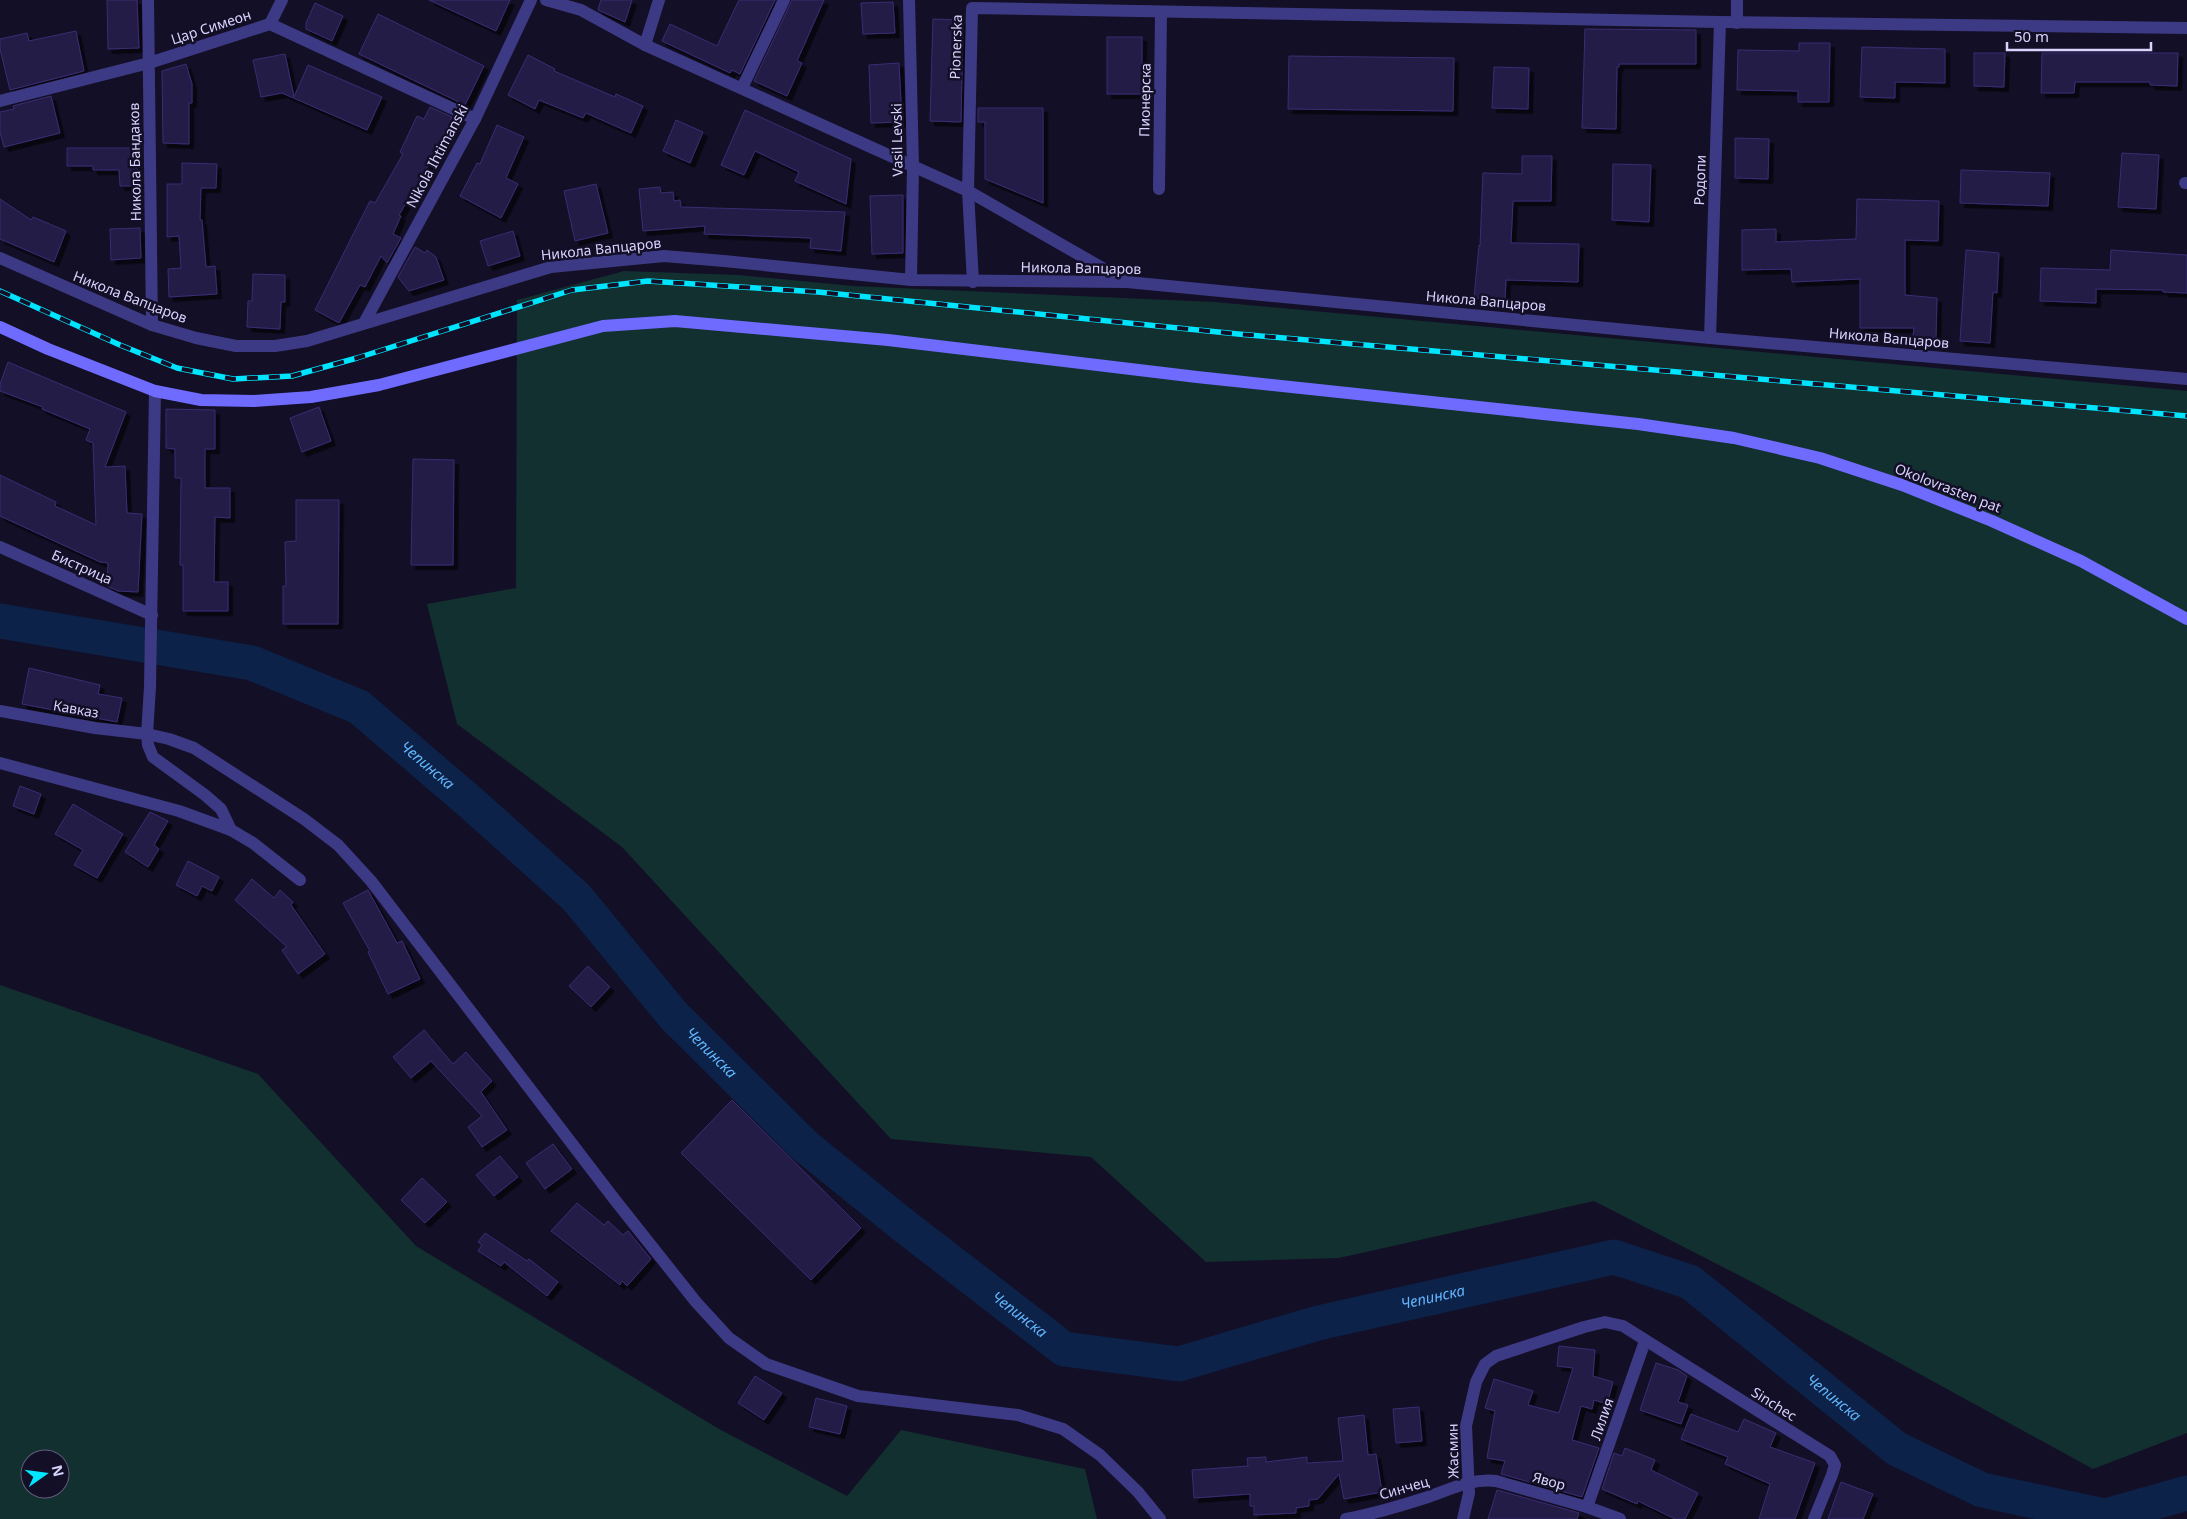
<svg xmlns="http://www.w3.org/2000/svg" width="2187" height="1519" viewBox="0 0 2187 1519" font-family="'Noto Sans',sans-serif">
	<defs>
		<filter id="shadow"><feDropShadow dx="4.5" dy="4.5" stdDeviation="0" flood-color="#0009"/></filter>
	</defs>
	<rect width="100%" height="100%" fill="#130f26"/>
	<g fill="#12302f" fill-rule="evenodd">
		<path d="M624,271L739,275L853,286L1215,302L2187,391V1433L2093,1469L1754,1283L1594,1201L1339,1258L1206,1262L1091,1157L891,1139L622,847L457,724L427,604L516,588L517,300Z"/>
		<path d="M0,985L258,1074L416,1246L719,1429L847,1496L901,1430L1085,1469L1097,1519H0ZM30,1459H60V1489H30Z"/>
	</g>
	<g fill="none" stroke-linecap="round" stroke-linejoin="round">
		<path stroke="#0c2248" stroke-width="35" id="s1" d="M0,621L252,663L359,707L470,802L576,897L674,1016L805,1146L903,1225L1064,1349L1179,1364L1318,1323L1614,1257L1690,1282L1897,1449L1982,1490L2105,1516L2187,1493"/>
	</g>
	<g fill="#241b47" stroke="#3b2d73" filter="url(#shadow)">
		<path d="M107,0H137L139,48L108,49Z"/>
		<path d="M429,0H510L496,31Z"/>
		<path d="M601,0H632L625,22L598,10Z"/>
		<path d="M739,0H775L740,74L732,70L730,73L662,41L670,24L717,46Z"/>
		<path d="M792,0H824L797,61L802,63L787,96L754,81Z"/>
		<path d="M893,2L895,33L863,34L861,3Z"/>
		<path d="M315,3L343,16L332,41L306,29V23Z"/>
		<path d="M378,14L484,66L465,105L359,54Z"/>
		<path d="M933,19L963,20L961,122L930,121Z"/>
		<path d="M1585,29L1696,30V64H1619V67H1617L1616,129L1582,128Z"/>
		<path d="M76,31L84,71L10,90L0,49V39L27,33L29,41Z"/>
		<rect x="1107" y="37" width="35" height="57"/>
		<path d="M1799,43H1830L1829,102H1798V91L1737,90L1738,50L1799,51Z"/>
		<path d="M1862,47L1945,49V83L1895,82V98L1860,97Z"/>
		<path d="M1974,53H2005L2004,87L1974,86Z"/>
		<path d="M2042,53H2178L2177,86L2150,85V82H2075L2074,93H2041Z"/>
		<path d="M285,54L294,97L308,65L382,97L367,130L282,93L261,97L253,60Z"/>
		<path d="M528,55L555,69L554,71L615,97L616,94L643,106L631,133L586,113L583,118L539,100L535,109L508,95Z"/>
		<path d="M1289,56L1454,58L1453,111L1288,109Z"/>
		<path d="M899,63L902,122L871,123L869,65Z"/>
		<path d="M186,64L192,84V103H189V144L163,143L162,71Z"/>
		<path d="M1494,67L1529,68L1528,109L1492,108Z"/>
		<path d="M51,96L60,133L4,147L0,132V112L14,109L13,106Z"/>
		<path d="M430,107L452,117L428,166L399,215L401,216L393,234L401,238L387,263L381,256L365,287L360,285L339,323L315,310L370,201L375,203L403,154L400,152L417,116L424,119Z"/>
		<path d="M978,108H1043V203L985,179V122H978Z"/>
		<path d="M745,110L851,159L846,204L795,181L799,172L755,151L744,175L721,165Z"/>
		<path d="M676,120L703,132L690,163L663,151Z"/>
		<path d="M497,125L524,137L506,178L518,184L501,218L460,196L477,163L480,164Z"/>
		<path d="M1735,138L1769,139L1768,179L1735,178Z"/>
		<path d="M67,148H136L138,186H120L119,170H93V166H67Z"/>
		<path d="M2122,153L2159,155L2156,209L2118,207Z"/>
		<path d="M1522,156H1552L1551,201H1513L1511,243L1579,244L1578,282L1506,280L1505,300L1474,298L1479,245L1480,246L1483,173L1522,174Z"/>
		<path d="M182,163L217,164L216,188H201L200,220H202L206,267L215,266L217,294L169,297L168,269L181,268L179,236L167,237V184H182Z"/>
		<path d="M1613,164L1651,165L1649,222L1612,220Z"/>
		<path d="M1961,170L2050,173L2048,206L1960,203Z"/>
		<path d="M596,184L608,233L575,241L564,191Z"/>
		<path d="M660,187L661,193L673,192L674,201L680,200L681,207L845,212L841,251L810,248L811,238L704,234L705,226L643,231L639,189Z"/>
		<path d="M903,195V253L872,254L870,196Z"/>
		<path d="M0,199L31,220L33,217L66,231L54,262L0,239Z"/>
		<path d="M1857,199L1939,201L1938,241L1905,240V295L1937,298L1936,338L1913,336L1914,328H1860V279L1792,282L1791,269L1742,270V230L1776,229V242L1856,239Z"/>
		<path d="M140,228L141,258L111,260L110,229Z"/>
		<path d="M513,231L520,256L488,266L480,241Z"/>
		<path d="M415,247L425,253L427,250L436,257L444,280L409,291L398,277Z"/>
		<path d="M1966,250L1999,253L1997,293L1993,292L1990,343L1960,341Z"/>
		<path d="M2111,250L2187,255V293L2163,292V290L2096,289V303L2040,301L2041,268L2110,270Z"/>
		<path d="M253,274L285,275V302H281L280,329L247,327L248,301H252Z"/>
		<path d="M8,362L126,412L105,467L125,466L127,513L142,514L138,592L118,591L107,586L108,563L100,562L0,516V475L56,502L55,506L96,525L93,443L86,440L90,429L42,409L43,407L0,391V384Z"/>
		<path d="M319,407L331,441L302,452L290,418Z"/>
		<path d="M166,409L215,410V449H205V488H230V518L215,517L214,582H228V611H183V565H180L181,478H175V449L166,448Z"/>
		<path d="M413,459L454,460L453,565H411Z"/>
		<path d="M296,500H339L338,624H283V586H286L285,542L296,541Z"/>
		<path d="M29,668L100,685L98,694L122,698L117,722L22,704Z"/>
		<path d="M20,786L41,794L34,814L13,806Z"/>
		<path d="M73,804L123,834L97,878L74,865L83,850L55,834Z"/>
		<path d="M150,812L168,821L154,845L159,849L148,867L125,852Z"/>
		<path d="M188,861L219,877L212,891L202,886L197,896L176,885Z"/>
		<path d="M252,879L274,898L280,890L293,902L291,905L325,954L298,974L282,950L287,947L235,900Z"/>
		<path d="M368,890L397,943L402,941L420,979L388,994L368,952L370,951L343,903Z"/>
		<path d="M588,966L610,987L591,1007L569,986Z"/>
		<path d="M424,1030L453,1064L466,1052L492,1081L481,1092L507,1130L482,1147L468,1127L482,1116L431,1061L411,1078L393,1057Z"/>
		<path d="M732,1100L861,1228L811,1280L681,1153Z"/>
		<path d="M553,1144L572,1169L545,1189L526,1163Z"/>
		<path d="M500,1156L518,1177L494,1196L476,1175Z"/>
		<path d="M422,1178L447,1202L425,1223L401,1200Z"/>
		<path d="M577,1203L604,1225L608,1221L623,1235L628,1231L651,1259L627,1286L622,1281L620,1285L551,1231Z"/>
		<path d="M485,1233L527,1261L529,1259L558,1282L547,1296L504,1262L501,1266L478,1251L482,1245L478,1242Z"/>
		<path d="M1559,1346L1595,1350L1593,1376L1613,1382L1607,1404L1594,1400L1592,1409L1581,1406L1572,1440L1599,1448L1582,1497L1501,1474L1505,1461L1487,1458L1495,1411L1485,1408L1494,1379L1533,1391L1528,1405L1559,1413L1573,1368L1557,1366Z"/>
		<path d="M1656,1363L1678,1370L1687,1376L1678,1402L1688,1405L1681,1424L1640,1410Z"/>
		<path d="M755,1376L782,1393L764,1420L738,1403Z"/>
		<path d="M816,1398L847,1406L840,1434L809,1427Z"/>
		<path d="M1419,1407L1422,1441L1396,1443L1393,1409Z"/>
		<path d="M1691,1414L1738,1432L1744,1419L1776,1433L1770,1447L1815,1463L1795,1519H1759L1770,1484L1725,1464L1728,1457L1681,1439Z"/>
		<path d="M1364,1415L1368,1455L1376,1454L1382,1492L1344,1499L1339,1474L1318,1499L1309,1500V1506L1296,1508V1513L1254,1515V1506H1250V1494L1194,1498L1192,1470L1248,1466L1247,1458L1266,1457V1462L1307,1457V1463L1343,1461L1338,1418Z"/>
		<path d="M1625,1448L1655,1460L1651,1470L1698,1493L1685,1519H1675L1638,1501L1637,1504L1602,1489L1614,1453L1622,1456Z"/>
		<path d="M1841,1482L1873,1494L1863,1519H1828Z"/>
		<path d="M1497,1490L1579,1513L1577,1519H1488Z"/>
	</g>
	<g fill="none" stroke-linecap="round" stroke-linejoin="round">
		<g stroke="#3d3a85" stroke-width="12">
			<path d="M148,0L152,325"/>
			<path d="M546,0L581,10L645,45L968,191L1125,281"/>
			<path d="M909,0L913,166L911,280"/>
			<path d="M1737,23V0"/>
			<path d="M270,24L282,0"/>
			<path d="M645,45L659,0"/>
			<path d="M742,88L784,0"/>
			<path d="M0,101L149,63L270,24L475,119"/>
			<path d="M2185,183H2187"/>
			<path d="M1159,189L1161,12"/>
			<path d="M0,258L152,325L196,338L236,346H275L307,341L551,267L664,256L724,261L911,280L1127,282L1710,338L2187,379"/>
			<path d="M973,282L968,191L972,8L1720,22L2187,28"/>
			<path d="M364,323L475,119L531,0"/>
			<path d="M1710,338L1720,22"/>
			<path d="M155,391L150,687L147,734L169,739L194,748L304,819L338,845L371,881L615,1200L696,1302L729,1338L766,1364L858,1396L1018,1415L1063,1429L1100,1455L1138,1492L1160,1519"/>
			<path d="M0,547L152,615"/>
			<path d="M0,711L95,728L147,734L148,745L153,757L205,795L221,809L231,830L179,811L0,763"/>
			<path d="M231,830L253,843L300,880"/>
			<path d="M1587,1507L1645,1341"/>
			<path d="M1346,1519C1373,1514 1400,1506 1425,1498C1449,1490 1471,1478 1496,1481L1587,1507L1620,1519"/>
			<path d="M1463,1519L1469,1493L1466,1426L1476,1382L1485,1364L1496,1356L1584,1327L1605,1322L1623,1326L1830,1456L1835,1465L1832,1475L1814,1519"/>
		</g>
		<path stroke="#6f6bff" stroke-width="12" d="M0,327L48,349L155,391L201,400L254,401L311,397L379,385L603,326L675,321L888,340L1197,377L1638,424L1734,438L1820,458L1902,485L1992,521L2081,561L2187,619"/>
		<g stroke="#00e5ff" stroke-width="5.5">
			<path id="rail" d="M0,291L120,345L177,368L233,379L292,376L357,358L572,290L648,281L818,292L1238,334L2187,416"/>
		</g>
		<use href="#rail" stroke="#130f26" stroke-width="4" stroke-dasharray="11" stroke-linecap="butt"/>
	</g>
	<g text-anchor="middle" stroke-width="5" stroke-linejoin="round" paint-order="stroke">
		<g font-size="14" fill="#d9d4ff" stroke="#130f26">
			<text transform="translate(211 27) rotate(-18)" y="5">Цар Симеон</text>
			<text transform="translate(956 47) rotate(-88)" y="5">Pionerska</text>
			<text transform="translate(1145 100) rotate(-89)" y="5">Пионерска</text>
			<text transform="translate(897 140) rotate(-91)" y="5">Vasil Levski</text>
			<text transform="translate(437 156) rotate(-62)" y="5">Nikola Ihtimanski</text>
			<text transform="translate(135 162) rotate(-91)" y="5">Никола Бандаков</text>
			<text transform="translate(1700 180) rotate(-88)" y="5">Родопи</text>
			<text transform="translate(601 249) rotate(-6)" y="5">Никола Вапцаров</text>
			<text transform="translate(1081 268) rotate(1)" y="5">Никола Вапцаров</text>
			<text transform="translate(130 297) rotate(21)" y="5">Никола Вапцаров</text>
			<text transform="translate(1486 301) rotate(5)" y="5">Никола Вапцаров</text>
			<text transform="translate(1889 338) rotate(5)" y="5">Никола Вапцаров</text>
			<text transform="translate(1948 488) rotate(21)" y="5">Okolovrasten pat</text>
			<text transform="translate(82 567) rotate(24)" y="5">Бистрица</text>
			<text transform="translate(76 709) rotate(10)" y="5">Кавказ</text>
			<text transform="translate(1774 1404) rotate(32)" y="5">Sinchec</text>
			<text transform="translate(1602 1419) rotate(-71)" y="5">Лилия</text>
			<text transform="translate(1453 1451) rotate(-91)" y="5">Жасмин</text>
			<text transform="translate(1549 1481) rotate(16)" y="5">Явор</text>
			<text transform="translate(1404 1488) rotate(-16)" y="5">Синчец</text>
		</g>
		<g font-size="15" font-style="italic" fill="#62b6ff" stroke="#130f26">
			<text dy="5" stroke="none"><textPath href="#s1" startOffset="461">Чепинска</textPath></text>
			<text dy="5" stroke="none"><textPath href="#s1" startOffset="866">Чепинска</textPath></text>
			<text dy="5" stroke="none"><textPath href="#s1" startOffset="1706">Чепинска</textPath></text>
			<text dy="5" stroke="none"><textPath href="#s1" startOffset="1271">Чепинска</textPath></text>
			<text dy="5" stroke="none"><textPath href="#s1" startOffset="2156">Чепинска</textPath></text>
		</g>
	</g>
	<g transform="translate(45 1474) rotate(76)"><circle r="24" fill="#130f26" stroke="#625e7d"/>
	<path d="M0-4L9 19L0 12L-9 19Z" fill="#00e5ff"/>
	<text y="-8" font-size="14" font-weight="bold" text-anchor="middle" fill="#d9d4ff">N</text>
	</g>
	<path d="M2007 42v8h144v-8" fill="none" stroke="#d9d4ff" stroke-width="2.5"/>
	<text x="2014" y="42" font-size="15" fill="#d9d4ff" stroke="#130f26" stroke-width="4" paint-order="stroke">50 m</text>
</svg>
